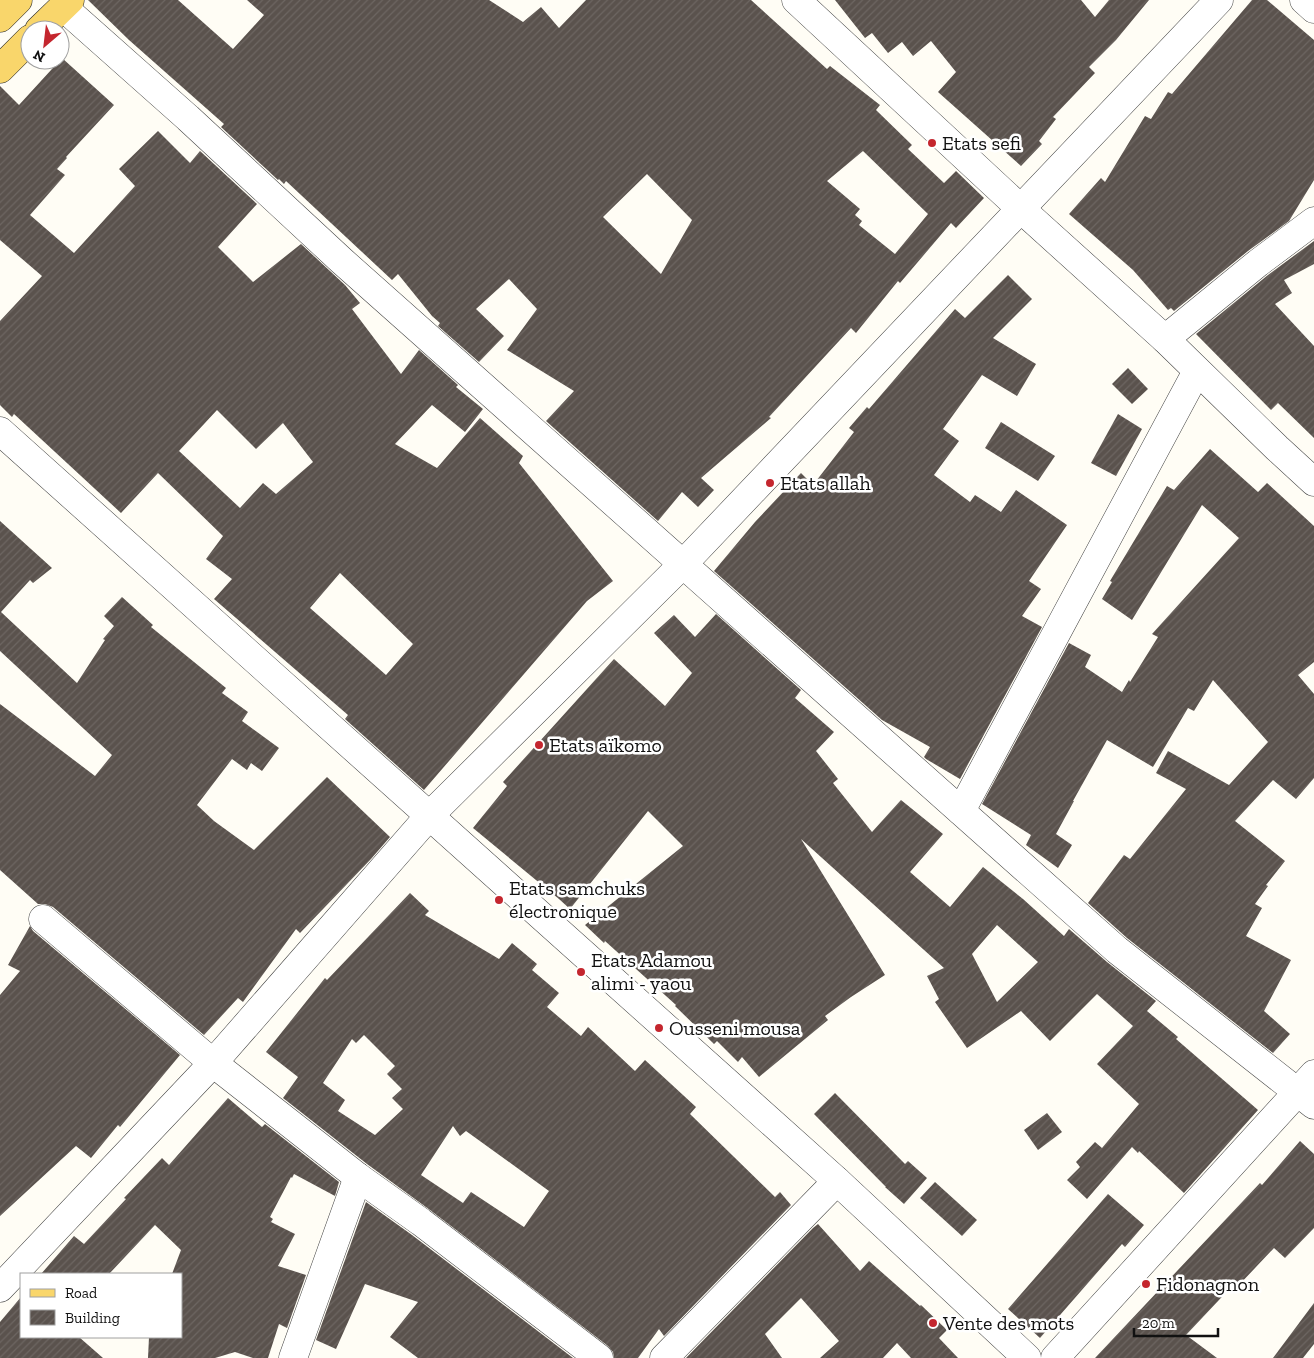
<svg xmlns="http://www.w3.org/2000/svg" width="1314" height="1358" viewBox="0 0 1314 1358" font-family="'Zilla Slab',serif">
	<defs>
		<pattern id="building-hatch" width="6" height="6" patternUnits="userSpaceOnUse" patternTransform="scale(1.25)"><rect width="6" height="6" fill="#5a524d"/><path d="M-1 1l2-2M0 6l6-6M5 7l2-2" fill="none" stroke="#6d6662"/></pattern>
	</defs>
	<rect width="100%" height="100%" fill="#fffdf5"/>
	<g fill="url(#building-hatch)" fill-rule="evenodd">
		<path d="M88,0H178L233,49L264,15L247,0H489L523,22L541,7L559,28L586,0H751L827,69L830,66L880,105L876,110L912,145L908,149L944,183L956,171L984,198L956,228L951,223L900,283L898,281L856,333L851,328L769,417L771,418L701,478L714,490L698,507L682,492L658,521L546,421L574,391L507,350L537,309L509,279L476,309L504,336L479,362L438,326L440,323L432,316L398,274L392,280L286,181L284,184L279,179L278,180L221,127L224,124L129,40ZM863,151L928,214L895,254L859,225L862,221L855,215L860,209L827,181ZM647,174L692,220L661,274L603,217Z"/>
		<path d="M835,0H1081L1095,17L1109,0H1149L1116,40L1089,67L1095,73L1053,117L1056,119L1039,141L1042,144L1021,166L938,92L956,72L931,41L913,56L902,42L888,53L872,33L865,38Z"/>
		<path d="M1252,0H1267L1314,40V180L1289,221L1248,251L1174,311L1171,308L1168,310L1133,270L1069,214L1101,178L1105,182L1145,116L1151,119L1168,92L1172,94Z"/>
		<path d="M62,58L114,105L66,157L67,158L57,169L65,175L30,215L74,253L135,186L119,169L158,131L190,163L200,151L257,204L218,247L253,282L301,244L345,285L360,303L352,309L401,374L419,350L458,385L456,387L483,409L465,432L432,405L395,444L437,468L480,418L523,456L519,463L613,581L587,601L424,790L345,719L348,715L214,599L232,579L206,559L223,536L158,473L121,513L14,414L12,417L0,405V321L42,276L0,240V86L19,105ZM217,410L256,449L283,423L313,462L276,494L263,483L240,508L179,451ZM340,573L413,644L386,675L310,608Z"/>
		<path d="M1314,241V264L1284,280L1292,293L1275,304L1314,346V438L1278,403L1271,410L1196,334L1268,275Z"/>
		<path d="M1008,275L1032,299L993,338L1036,364L1017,396L982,375L943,429L959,441L934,475L970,502L975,495L1001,512L1016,490L1067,525L1029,581L1041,589L1022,616L1042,627L960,779L926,759L924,757L930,747L882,720L714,571L755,522L801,473L813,485L854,432L849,428L867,407L869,409L955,309L965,318Z"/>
		<path d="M1128,368L1148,389L1132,404L1112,384Z"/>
		<path d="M1118,414L1142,429L1116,476L1091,463Z"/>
		<path d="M1001,422L1055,456L1038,481L985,448Z"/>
		<path d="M1210,449L1258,492L1267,483L1314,526V662L1298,675L1314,694V778L1296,799L1273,780L1235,821L1285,861L1266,885L1268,886L1255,904L1262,908L1246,936L1291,960L1264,1011L1290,1034L1273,1053L1127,938L1088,903L1124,855L1130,859L1186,789L1156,773L1168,751L1229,785L1268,742L1213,680L1194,711L1188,708L1153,767L1107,740L1073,801H1074L1056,834L1072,845L1058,868L1026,845L1031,835L982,804L1069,643L1091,655L1085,667L1122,692L1129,680L1130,682L1158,637L1152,634L1239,538L1202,505L1132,620L1102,599L1112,582L1110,581L1167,486L1174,490Z"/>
		<path d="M0,521L52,568L33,583L30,580L1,612L77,683L105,640L103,639L114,626L104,616L122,597L153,625L151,627L226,688L222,693L248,712L242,721L279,748L262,771L251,763L247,770L232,759L197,805L214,821L254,850L327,777L390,837L371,859L300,933L296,929L243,1002L238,998L204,1035L53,907L45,904H38L0,870V704L95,776L112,755L0,651Z"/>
		<path d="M716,614L801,690L795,698L834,732L816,751L838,779L833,783L872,832L901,800L943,834L910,872L950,907L983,867L1023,899L1064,936L1069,929L1107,962L1156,1001L1147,1011L1178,1037L1176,1039L1258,1110L1184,1193L1139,1151L1138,1153L1132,1147L1087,1199L1067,1180L1080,1167L1076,1162L1095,1142L1102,1148L1139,1104L1097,1064L1133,1026L1097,994L1050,1041L1021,1011L967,1048L935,1002L939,999L927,976L944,968L801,839L885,975L851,997L825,1016L828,1020L759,1077L742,1057L738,1062L717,1041L714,1044L675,1006L676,1005L605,941L604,943L585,925L683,846L648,811L570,909L559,899L473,828L507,786L503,782L614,659L665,706L692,673L654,633L674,615L695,637ZM997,925L1038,962L997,1002L972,954Z"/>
		<path d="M410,893L429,911L425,915L499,959L512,943L537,964L532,970L559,993L547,1007L581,1036L588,1027L635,1071L645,1060L696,1107L690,1114L775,1197L780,1192L791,1205L664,1336L659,1329L638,1358H614L613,1352L608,1346L430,1210L367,1164L283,1098L298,1077L266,1052L325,978L327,980ZM364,1035L395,1066L387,1074L402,1089L392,1098L403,1109L375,1135L338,1111L345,1100L323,1083L352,1039L356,1043ZM453,1126L460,1136L466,1131L549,1191L524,1227L471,1192L463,1203L421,1175Z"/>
		<path d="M30,926L33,931L180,1055L120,1127L118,1125L91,1158L76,1146L0,1216V995L20,971L8,965Z"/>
		<path d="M835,1093L905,1164L908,1161L927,1178L904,1204L885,1187H886L814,1114Z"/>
		<path d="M228,1098L262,1127L265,1124L339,1182L335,1196L294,1174L292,1178L291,1177L270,1217L273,1219L271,1222L295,1234L278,1266L306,1275L287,1328L279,1324L268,1358H253L235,1352L215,1358H148L149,1337H181V1274H172L181,1250L155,1225L109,1274H41L74,1236L84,1244L126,1199L124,1198L162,1158L169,1165Z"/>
		<path d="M1047,1113L1062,1132L1038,1150L1024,1130Z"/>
		<path d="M1300,1141L1314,1154V1228L1285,1258L1274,1248L1238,1286L1235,1283L1186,1335L1217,1358H1095L1260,1183L1262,1185Z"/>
		<path d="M935,1182L977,1220L962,1236L920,1198Z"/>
		<path d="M1108,1194L1144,1225L1125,1247L1122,1244L1040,1338L1008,1309Z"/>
		<path d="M366,1202L412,1235L573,1358H418L390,1337L418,1302L365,1284L336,1349L316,1340Z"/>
		<path d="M818,1224L860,1271L869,1261L920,1306L921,1305L947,1330L939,1338L958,1358H911L897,1343L883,1358H820L839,1341L801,1298L765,1334L782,1358H686L813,1228Z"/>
		<path d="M21,1297V1337H79L103,1358H0V1322Z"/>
		<path d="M1314,1303V1344L1303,1358H1273Z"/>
	</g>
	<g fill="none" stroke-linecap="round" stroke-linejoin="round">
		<g stroke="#444" stroke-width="29">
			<g id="minor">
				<path d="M796,0L1021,209L1165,339L1277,448L1314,482"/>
				<path d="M1304,0L1314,9"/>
				<path d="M63,7L188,118L342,261L1117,950L1314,1105"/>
				<path d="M1165,339L1258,263L1314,221"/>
				<path d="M0,431L837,1181L1027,1358"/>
				<path d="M961,811L1197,371"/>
				<path d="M43,919L213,1063L358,1177L421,1222L599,1358"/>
				<path d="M0,1288L213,1063L430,815L683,564L1219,0"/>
				<path d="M293,1358L358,1177"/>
				<path d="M664,1358L837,1181"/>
				<path d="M1055,1358L1314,1074"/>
			</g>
		</g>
		<g stroke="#222" stroke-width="29">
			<g id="major">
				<path d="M0,18L18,0"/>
				<path d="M39,30L70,0"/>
				<path d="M0,69L30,39"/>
			</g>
		</g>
		<use href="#minor" stroke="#fff" stroke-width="28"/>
		<use href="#major" stroke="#f9d66b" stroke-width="28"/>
	</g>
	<g fill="#c4262e" stroke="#fff" stroke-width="2">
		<circle cx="932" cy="143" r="5"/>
		<circle cx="770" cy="483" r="5"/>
		<circle cx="539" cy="745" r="5"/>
		<circle cx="499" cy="900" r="5"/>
		<circle cx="581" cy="972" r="5"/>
		<circle cx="659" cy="1028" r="5"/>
		<circle cx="1146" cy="1284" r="5"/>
		<circle cx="933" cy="1323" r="5"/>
	</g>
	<g text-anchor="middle" stroke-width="5" stroke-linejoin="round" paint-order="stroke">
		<g font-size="20" fill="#111" stroke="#fff" text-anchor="start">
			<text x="942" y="150">Etats sefi</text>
			<text x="780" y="490">Etats allah</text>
			<text x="549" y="752">Etats aïkomo</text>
			<text x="509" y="895">Etats samchuks<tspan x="509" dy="23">électronique</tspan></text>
			<text x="591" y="967">Etats Adamou<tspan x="591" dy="23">alimi - yaou</tspan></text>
			<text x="669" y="1035">Ousseni mousa</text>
			<text x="1156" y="1291">Fidonagnon</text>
			<text x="943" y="1330">Vente des mots</text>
		</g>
	</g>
	<rect x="20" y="1273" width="162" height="65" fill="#ffffff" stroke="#a0a0a0"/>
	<rect x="30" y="1289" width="25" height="8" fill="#f9d66b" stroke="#a0a0a0"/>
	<text x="65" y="1298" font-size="15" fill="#111111">Road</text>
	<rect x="30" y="1310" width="25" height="15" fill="url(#building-hatch)" stroke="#a0a0a0"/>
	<text x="65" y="1323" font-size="15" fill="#111111">Building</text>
	<g transform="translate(45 45) rotate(208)"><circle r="24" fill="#ffffff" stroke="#a0a0a0"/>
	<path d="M0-4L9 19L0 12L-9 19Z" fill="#c4262e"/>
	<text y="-8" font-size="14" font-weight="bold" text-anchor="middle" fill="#111111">N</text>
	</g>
	<path d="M1134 1328v8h84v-8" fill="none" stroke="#111111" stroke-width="2.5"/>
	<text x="1142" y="1328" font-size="15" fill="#111111" stroke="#ffffff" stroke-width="4" paint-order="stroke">20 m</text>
</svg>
